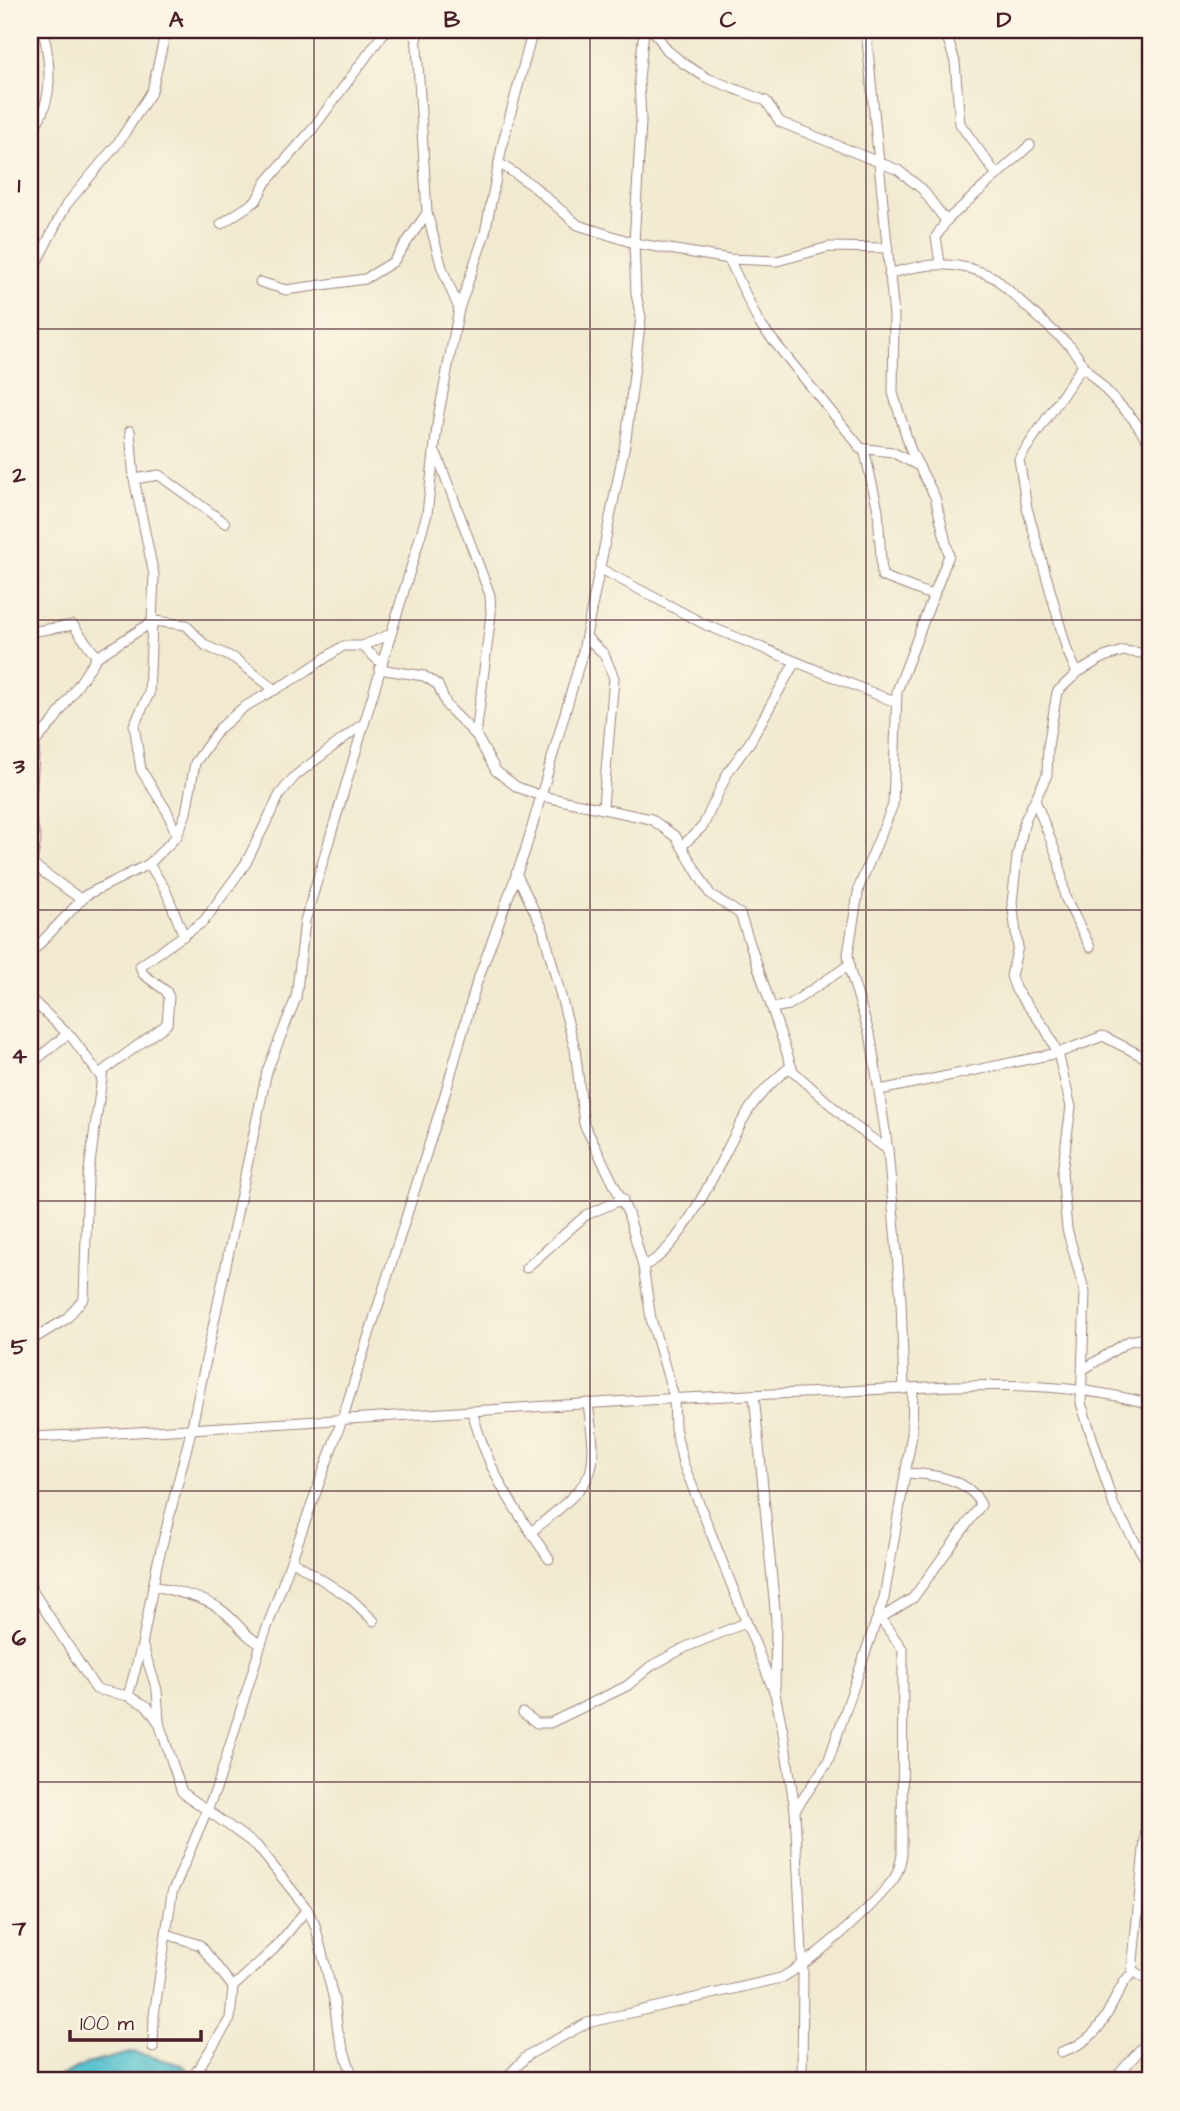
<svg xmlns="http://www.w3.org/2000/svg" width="1180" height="2111" viewBox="0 0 1180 2111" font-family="'Architects Daughter',sans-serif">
	<defs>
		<pattern id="water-ripples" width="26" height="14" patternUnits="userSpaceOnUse" patternTransform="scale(1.75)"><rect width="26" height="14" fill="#56c2cf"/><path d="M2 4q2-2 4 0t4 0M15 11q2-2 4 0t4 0" fill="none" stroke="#4ca6b2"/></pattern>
	</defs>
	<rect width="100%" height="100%" fill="#fcf5e5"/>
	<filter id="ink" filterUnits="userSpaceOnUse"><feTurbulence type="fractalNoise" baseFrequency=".0143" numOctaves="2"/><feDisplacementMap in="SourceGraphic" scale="14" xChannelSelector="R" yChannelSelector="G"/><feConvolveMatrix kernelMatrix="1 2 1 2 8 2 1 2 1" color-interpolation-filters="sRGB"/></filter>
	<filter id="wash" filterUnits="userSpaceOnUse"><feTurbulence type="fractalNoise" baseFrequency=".00686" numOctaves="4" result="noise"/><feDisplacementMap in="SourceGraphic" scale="28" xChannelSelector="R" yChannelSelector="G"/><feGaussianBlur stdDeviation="1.57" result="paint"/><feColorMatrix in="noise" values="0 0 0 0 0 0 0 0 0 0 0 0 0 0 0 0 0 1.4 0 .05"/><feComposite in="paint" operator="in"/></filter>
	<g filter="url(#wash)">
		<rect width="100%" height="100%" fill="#f1ead0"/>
		<path fill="url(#water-ripples)" stroke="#50707d" stroke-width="2" d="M133,2052L182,2065L199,2081H51L83,2065Z"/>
	</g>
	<g filter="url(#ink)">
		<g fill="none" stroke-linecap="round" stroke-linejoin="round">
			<g stroke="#9e847e" stroke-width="11">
				<g id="minor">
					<path d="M416,30L427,213L442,268L459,309L485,233L503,142L533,30"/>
					<path d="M653,30L667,50L683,63L707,78L766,101L780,122L898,170L922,189L946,221"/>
					<path d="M866,30L894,316L893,393L911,451L935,497L949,555L897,691L893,805L859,887L848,954L850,971L871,1039L888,1150L901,1300L904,1389"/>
					<path d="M945,30L955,62L960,124L997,175"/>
					<path d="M30,132C55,104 51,65 43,30"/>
					<path d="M499,163L532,185L578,225L634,243L729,259L777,261L829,247L888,248"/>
					<path d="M221,224L256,201L266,182L311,131L386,30"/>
					<path d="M729,259L759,323L865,453L878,510L882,576L934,596"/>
					<path d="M940,263L936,237L946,221L1030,145"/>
					<path d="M889,274C927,262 959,260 995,278L1071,347L1086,369L1133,419L1150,444"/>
					<path d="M30,275L66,205L118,143L152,91L166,30"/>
					<path d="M260,282L286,290L365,279L393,262L427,213"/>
					<path d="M130,431L134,479L154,575L149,694L134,725L141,770L167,811L177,836"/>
					<path d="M859,448L892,452L919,466"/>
					<path d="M437,455L490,595L491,614L476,735"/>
					<path d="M134,479L159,475L225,523"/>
					<path d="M601,569L706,625L895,702"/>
					<path d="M30,632L73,625L97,657"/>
					<path d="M586,637L604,654L614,678L603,806"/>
					<path d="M362,646L381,663"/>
					<path d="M1150,654L1123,651L1104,657L1077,673L1057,692L1048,746L1047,775L1025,820L1017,857L1012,903L1018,947L1011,976L1016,990L1045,1028L1058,1053L1071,1107L1062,1173L1067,1229L1085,1293L1081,1403L1114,1506L1150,1567"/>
					<path d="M379,669L424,676L438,685L447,706L476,735L496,771L517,787L541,796L651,819L676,837L710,894L740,914L793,1071L852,1124L888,1150"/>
					<path d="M1077,673L1067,650L1027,508L1019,459L1083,365"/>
					<path d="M1035,800L1059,861L1065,897L1090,947"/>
					<path d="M30,812L35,742L53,722L97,657L154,621L186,625L206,646L234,658L275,690"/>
					<path d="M30,813L36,841L31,867"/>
					<path d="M683,845L703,826L728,772L750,742L795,662"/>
					<path d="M32,864L82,900"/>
					<path d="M149,864L165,889L184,936"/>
					<path d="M516,873L543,929L575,1049L584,1124L628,1213L643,1266L651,1319L674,1397L675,1428L683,1463L775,1694L783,1732L795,1810L803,1974L802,2081"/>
					<path d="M30,954L86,895L149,864L177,836L186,813L195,763L219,729L244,707L299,676L343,646H362L391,634"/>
					<path d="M30,998L73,1039L101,1077"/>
					<path d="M772,1008L789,1005L849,965"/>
					<path d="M30,1065L67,1034"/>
					<path d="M880,1090L1058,1053L1103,1036L1150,1060"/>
					<path d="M643,1266C685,1251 723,1151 747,1113C758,1095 775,1079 791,1066"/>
					<path d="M526,1268L586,1215L623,1199"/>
					<path d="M30,1341L66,1319L84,1298L88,1177L103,1071L167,1024L169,997L166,991L143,974L140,966L204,921L246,863L280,794L295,776L361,725"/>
					<path d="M1084,1369L1129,1341L1150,1337"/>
					<path d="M754,1395L776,1620L775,1689"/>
					<path d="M472,1411C489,1475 513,1506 549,1559"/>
					<path d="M30,1437C287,1427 544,1402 802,1393C916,1389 1039,1373 1150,1404"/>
					<path d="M531,1532C547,1519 587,1489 591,1469C596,1449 590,1423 588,1403"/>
					<path d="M293,1561L350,1598L374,1621"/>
					<path d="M153,1585C174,1592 202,1596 220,1609C236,1619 244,1637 261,1644"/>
					<path d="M30,1587L96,1689L128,1696L147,1706L159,1723L182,1792L257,1846L307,1909L315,1925L334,2000L338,2032L354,2081"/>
					<path d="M876,1621L913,1598L981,1505C969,1478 932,1474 906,1473"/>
					<path d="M143,1647L157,1690L159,1722"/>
					<path d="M128,1696L142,1645L157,1565L191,1431L267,1071L296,998L305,921L427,514L438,418L459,309"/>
					<path d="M523,1713L537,1723H550L627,1686L651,1666L686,1647L745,1623"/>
					<path d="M1150,1736L1145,1748L1148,1809L1132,1970L1150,1982"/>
					<path d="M795,1810L828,1762L884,1598L912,1434L913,1389"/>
					<path d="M167,1934L200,1945L233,1987"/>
					<path d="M153,2048L154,2015L172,1893L218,1784L261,1644L342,1420L446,1091L476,985L525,851L583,651L626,439L641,317L636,294L634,243L641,122L639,79L644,30"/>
					<path d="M1061,2052C1092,2043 1103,2024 1117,1995C1122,1986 1125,1978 1133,1973"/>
					<path d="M196,2072L230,2019L233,1987L274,1949L307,1909"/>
					<path d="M503,2081L528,2055L587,2023L781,1978C814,1960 870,1910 893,1880C899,1872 900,1864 902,1855L903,1650L880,1618"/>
					<path d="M1113,2081L1150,2038"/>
				</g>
			</g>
			<use href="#minor" stroke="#fff" stroke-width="9"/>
		</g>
	</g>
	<path fill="none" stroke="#4a1f2b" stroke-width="2" stroke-opacity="0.55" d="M314,30V2081M590,30V2081M866,30V2081M30,329H1150M30,620H1150M30,910H1150M30,1201H1150M30,1491H1150M30,1782H1150"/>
	<rect width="1180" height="2111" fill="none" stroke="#fcf5e5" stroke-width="77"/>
	<path d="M70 2030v10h131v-10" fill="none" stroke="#4a1f2b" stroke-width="3.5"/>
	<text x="80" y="2030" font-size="21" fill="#4a1f2b" stroke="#fcf5e5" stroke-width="5" paint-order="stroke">100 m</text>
	<rect x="38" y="38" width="1104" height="2034" fill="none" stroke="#4a1f2b" stroke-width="2.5"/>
	<g font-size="23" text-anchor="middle" font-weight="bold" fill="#4a1f2b">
		<text x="176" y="27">A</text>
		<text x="452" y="27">B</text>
		<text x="728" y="27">C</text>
		<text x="1004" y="27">D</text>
		<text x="19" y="192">1</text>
		<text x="19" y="482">2</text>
		<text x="19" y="773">3</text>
		<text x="19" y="1063">4</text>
		<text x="19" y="1354">5</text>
		<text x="19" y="1645">6</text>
		<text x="19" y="1935">7</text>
	</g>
</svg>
